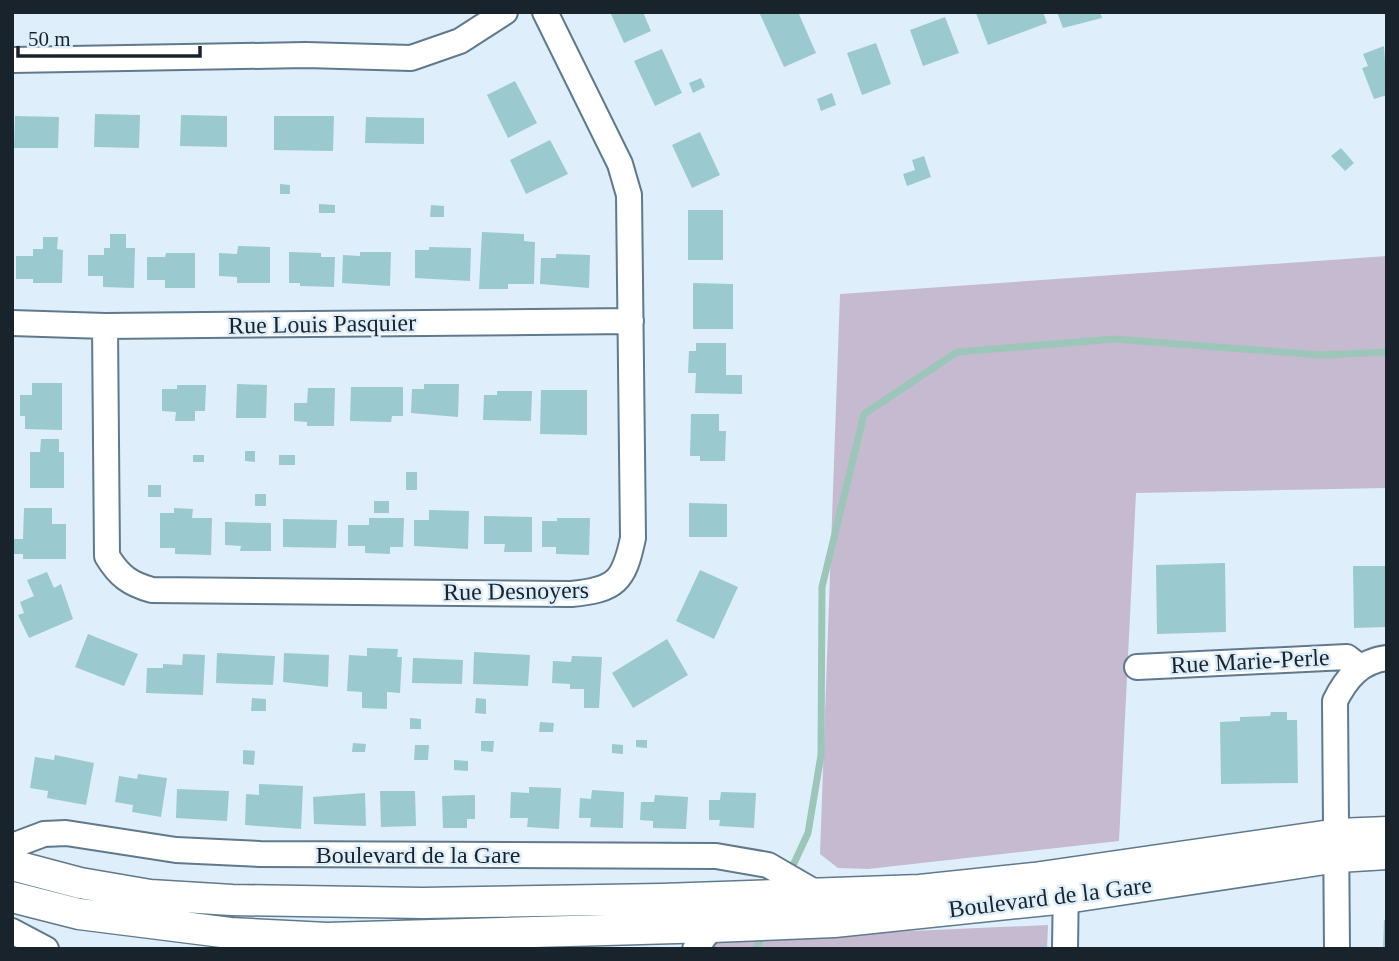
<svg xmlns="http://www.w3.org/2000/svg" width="1399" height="961" viewBox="0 0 1399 961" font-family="'Times New Roman',serif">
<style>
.green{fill:#c6bad1}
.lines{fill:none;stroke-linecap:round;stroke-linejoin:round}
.stream{stroke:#9bc6b8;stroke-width:7}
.building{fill:#9ac9cf}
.minor-casing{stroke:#60798c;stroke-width:28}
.tertiary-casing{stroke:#60798c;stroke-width:33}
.minor{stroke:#fff;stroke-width:24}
.tertiary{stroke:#fff;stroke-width:30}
.labels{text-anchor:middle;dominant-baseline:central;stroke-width:5;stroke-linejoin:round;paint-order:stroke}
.street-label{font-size:24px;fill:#19232b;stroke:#deeffb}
</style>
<rect width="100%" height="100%" fill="#deeffb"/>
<path class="green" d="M1387,256V488L1136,493L1119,841L868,869L838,868L820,854L840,294Z
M1048,925L1047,949H706L707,940Z"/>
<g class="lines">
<path class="stream" d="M790,872L808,833L821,755L822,587L864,414L957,352L1114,339L1321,355L1387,352
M756,949L764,931"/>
</g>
<path class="building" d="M610,12H643L651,31L624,43Z
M759,12H798L816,53L784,67Z
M980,12H1043L1047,23L988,45L976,13Z
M1057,12H1100L1102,18L1063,28Z
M945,17L959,53L923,66L910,30Z
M876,43L891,84L862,95L847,53Z
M1384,46L1387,95L1374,99L1362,68L1368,66L1363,54Z
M662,49L682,93L655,106L634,61Z
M701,78L705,87L693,93L689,83Z
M515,81L537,123L508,138L487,95Z
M832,93L836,105L821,111L817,99Z
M95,114L140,115L139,148L94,147Z
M181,115L227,116V147L180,146Z
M15,116L59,117L58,148H14Z
M274,116H334L333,151L274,150Z
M366,117L424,118V144L365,143Z
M700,132L720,175L692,188L672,145Z
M550,140L568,174L526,194L510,160Z
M1341,148L1354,163L1345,171L1331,156Z
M924,156L931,177L907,186L903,174L915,170L912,160Z
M280,184L290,185V194H280Z
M319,204L335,205V213H319Z
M431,205L444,206V217H430Z
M688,210H723V260H688Z
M482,232L524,234V241L535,242L534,284H508V289H479Z
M110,234H126V248H135L134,288L103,287V276H88V255H104V248H110Z
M43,237H58L57,249L63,250L62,283H33V279H16V256H33V249H43Z
M238,246L270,247V283H237V277L219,276V253L237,254Z
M429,247L471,248L470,281L415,278V250H429Z
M289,252L321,253V257H335L334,287L300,286V283H289Z
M360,252H391L390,286L342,283L343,255L360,256Z
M166,253H195V288H165V280H147V257H165Z
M556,254L590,255L589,288L540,284L541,258H556Z
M693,283L733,284V329H693Z
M696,343H726V375H742V394L695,393L696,373H688L689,351H696Z
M32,383H62V430L25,429V416H20V395H32Z
M237,384L267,385L266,418H236Z
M424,384H459L458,417L411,413L412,389H424Z
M177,385H206L205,411H195V421H175L176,412L162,411V389H177Z
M351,387H403V416H392L391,422L350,421Z
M308,388H335L334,426H307V422L294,421V403H307Z
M541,390H587V435L540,434Z
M497,391H532L531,421L483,420L484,395H497Z
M691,414H719V431H726L725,461H700V456H690Z
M41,439H59V452H64V488H30V452H40Z
M245,451H255V462L245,461Z
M193,455H204V462H193Z
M279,455H295V465H279Z
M406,472H417V490H406Z
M148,485H161V497H148Z
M255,494H266V506H255Z
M374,501H389V513H374Z
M689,503L727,504V537H689Z
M24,508H52V524H66V559H23V554H12V539H23Z
M174,508L193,509L192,518H212L211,555L175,554V548H160V513H174Z
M429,510L469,511L468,549L414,546V520H429Z
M484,516L532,517V552H504L505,544H484Z
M369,518H404L403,547H390V554L365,553V546H348V525H369Z
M557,518H590L589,555L556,554V547H542V521H557Z
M283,519L337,520L336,548L283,547Z
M225,522L271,523V551H240L241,546L225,545Z
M1225,563L1226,632L1157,634L1156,565Z
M1353,566H1387V627L1354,628Z
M700,570L738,587L714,639L676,621Z
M47,572L54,588L61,584L73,619L29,638L18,615L24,613L20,602L34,596L27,580Z
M88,634L138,654L124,686L75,667Z
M667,639L688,675L633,708L612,673Z
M367,648L398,649L397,657H402L400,693L387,692V709L362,708V692L347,691L349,655L367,656Z
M474,652L530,655L528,686L473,684Z
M217,653L275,656L273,685L216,683Z
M284,653L329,655L328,687L283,682Z
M183,654L205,655L203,695L146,693L147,668H163V664L182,665Z
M572,656L602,657L599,708H584V689H570V684L552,683L553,661L571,662Z
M413,658L463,660L462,684L412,683Z
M252,698L266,699V711H251Z
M476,698L486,699V714L475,713Z
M1271,712H1287V720H1297L1298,783L1221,784L1220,722L1240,721V717L1270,716Z
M410,718L421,719V729H410Z
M540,722L554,723L553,732H539Z
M636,740H647V748L636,747Z
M481,741H494L493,752L481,751Z
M353,743L366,744L365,752H352Z
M612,744L623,745V754L612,753Z
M415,745H429L428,760H414Z
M243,750L255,751L254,765L243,764Z
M55,755L94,763L86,805L47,798L48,791L30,788L35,757L54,760Z
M454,760L468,761V771L454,770Z
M138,774L167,778L161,817L132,812L133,805L115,802L119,776L137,779Z
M259,784L303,786L301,829L245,825L246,794L259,795Z
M529,787L561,788L559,829L527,827L528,818H510L511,792L529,793Z
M177,789L229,791L227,821L176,818Z
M592,790L624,792L623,828L590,827L591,818H579L580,798L591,799Z
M380,791H415L416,826L381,827Z
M721,792L756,793L754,828L719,826L720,820H709V800H720Z
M365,793L366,826L314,824L313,797Z
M475,795V819H467V828H443L442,796Z
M655,795L688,797L686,829L653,828V821L640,820L641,802H654Z
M1384,920H1387V949H1383Z"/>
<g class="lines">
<g class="minor-casing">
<path id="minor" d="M12,60L306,55L411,58L460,41L505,12
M12,323L105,326L631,321
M105,326L107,556C119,576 130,584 152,590L571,594C616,590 624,581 633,538L629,195L620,164L545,12
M1137,667L1347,657L1360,667
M12,846L44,834L66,833L176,850L260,854L716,856L768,865L818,894
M12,931L46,949
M695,949L712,927
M1065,949L1066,879
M1337,949L1335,701C1346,679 1360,661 1387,658"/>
</g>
<g class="tertiary-casing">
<path id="tertiary" d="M12,865L80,883L150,895L232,900L423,903L662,899L920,890L1034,878L1338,834L1387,832
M12,897L79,914L230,933L327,938L712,927L834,922L1066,898L1338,857L1387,854"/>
</g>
<use href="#minor" class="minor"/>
<use href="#tertiary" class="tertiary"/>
</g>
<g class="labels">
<g class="street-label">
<text transform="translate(322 324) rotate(-1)">Rue Louis Pasquier</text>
<text transform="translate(516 591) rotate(-1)">Rue Desnoyers</text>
<text transform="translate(1250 661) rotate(-3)">Rue Marie-Perle</text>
<text x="418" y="855">Boulevard de la Gare</text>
<text transform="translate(1050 897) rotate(-7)">Boulevard de la Gare</text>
</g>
</g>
<rect width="1399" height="961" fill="none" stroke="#19232b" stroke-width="28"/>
<path d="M18 46v10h182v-10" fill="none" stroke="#19232b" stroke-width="3.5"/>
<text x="28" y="46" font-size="21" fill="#19232b" stroke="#deeffb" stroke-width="5" paint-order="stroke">50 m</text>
</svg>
